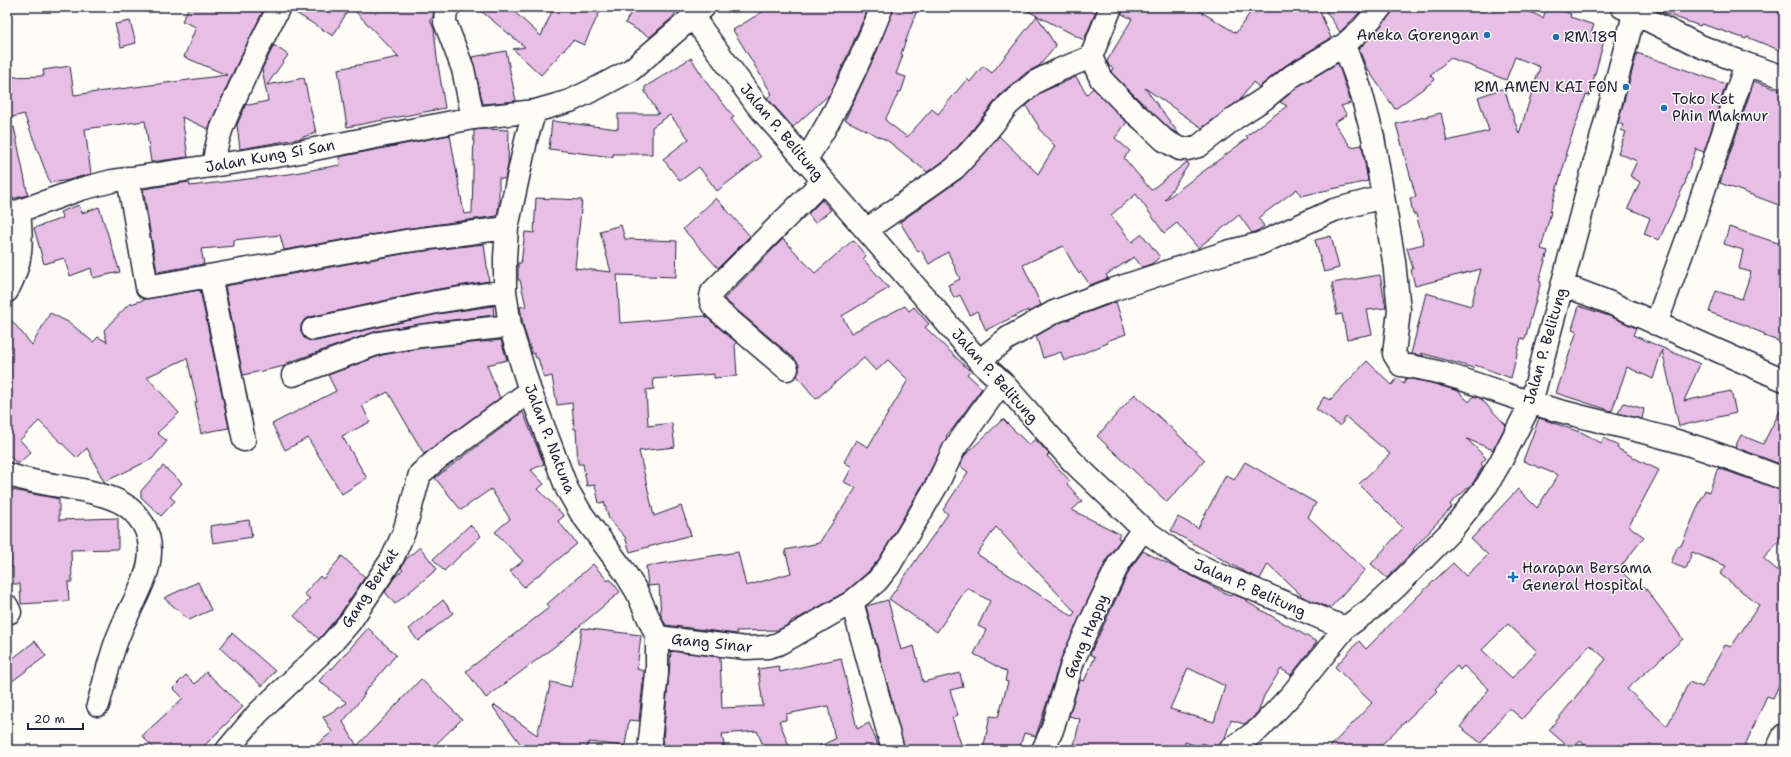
<svg xmlns="http://www.w3.org/2000/svg" width="1791" height="757" viewBox="0 0 1791 757" font-family="'Shantell Sans',sans-serif">
<style>
.building{fill:#e7bee5;stroke:#22223b;fill-rule:evenodd}
.lines{fill:none;stroke-linecap:round;stroke-linejoin:round}
.minor-casing{stroke:#22223b;stroke-width:25}
.minor{stroke:#fdfcf7;stroke-width:22}
.poi-dot{fill:#1f6fb2;stroke:#fdfcf7;stroke-width:1.5}
.labels{text-anchor:middle;dominant-baseline:central;stroke-width:3;stroke-linejoin:round;paint-order:stroke}
.poi-label{font-size:15px;fill:#22223b;stroke:#fdfcf7;text-anchor:start}
.street-label{font-size:15px;fill:#22223b;stroke:#fdfcf7}
</style>
<rect width="100%" height="100%" fill="#fdfcf7"/>
<filter id="ink" filterUnits="userSpaceOnUse"><feTurbulence type="fractalNoise" baseFrequency=".025" numOctaves="2"/><feDisplacementMap in="SourceGraphic" scale="8" xChannelSelector="R" yChannelSelector="G"/><feConvolveMatrix kernelMatrix="1 2 1 2 8 2 1 2 1" color-interpolation-filters="sRGB"/></filter>
<g filter="url(#ink)">
<path class="building" d="M189,7H265L235,68L208,129L182,117L188,157L151,162L145,121L85,129L91,174L69,180L50,183L24,114L9,118L8,77L44,76L43,70L70,66L74,95L227,75L184,57L196,27L182,21Z
M291,7H350L333,36L291,10Z
M351,7H434L433,17L430,20L434,29L437,58L445,108L347,127L338,69L399,57Z
M476,7H509L541,36L554,7H602L584,45L573,40L541,75L513,49L525,47Z
M634,7H679L673,17L650,37L625,23Z
M770,7H869L830,94L793,127L767,98L772,94L733,30Z
M894,7H918L901,54L903,55L896,74L906,77L901,92H899L885,120L907,137L932,109L938,114L967,79L970,82L983,66L992,73L1037,16L1056,46L1039,66L1027,72L1000,95L968,135L947,159L927,172L888,141L845,120L877,51Z
M1020,7H1098L1084,40Z
M1123,7H1193L1236,33L1254,7H1318L1331,38L1286,65L1259,87L1253,82L1240,100L1202,128L1145,88L1179,134L1171,130L1138,99L1111,72L1113,68L1109,66L1107,61L1132,19L1122,14Z
M1323,7H1365L1340,32Z
M1397,7H1520L1543,18L1547,7H1553L1571,14L1570,17L1594,25L1591,33L1605,37L1589,96L1586,95L1565,155H1567L1550,211L1551,212L1541,249L1548,251L1539,281L1541,282L1525,339L1521,338L1511,378L1475,365L1474,368L1421,353L1424,356L1411,354L1426,293L1471,306L1481,269L1415,286L1411,270L1413,269L1407,248L1424,244L1416,214H1413L1410,198L1416,197L1396,124L1441,113L1447,141L1489,131L1478,97L1504,88L1519,134L1540,67L1515,57L1506,80L1451,58L1430,75L1435,80L1395,109L1366,67L1359,49L1372,36Z
M1653,7H1784V52L1747,37L1746,39L1714,28L1701,24L1700,26L1661,12Z
M130,21L136,43L121,47L115,24Z
M274,45L288,55L267,85L304,78L316,133L303,137V138L240,149L237,125L246,104L249,105L268,101L262,69Z
M506,51L516,101L483,104L472,57Z
M1637,53L1726,84L1704,152L1696,149L1685,180L1686,181L1659,240L1644,234L1650,218L1628,208L1640,182L1630,176L1637,161L1618,153L1626,132L1621,130L1623,125L1618,123Z
M691,58L709,86L734,117L731,119L761,157L717,191L699,167L680,181L663,159L689,139L670,115L652,127V154H613V157L549,149L552,121L618,129V114H659L645,92V87Z
M1338,63L1351,103L1341,106L1347,115L1334,123L1351,147L1362,145L1368,181L1301,196L1297,189L1258,218L1264,226L1259,230L1252,233L1239,215L1198,248L1177,223L1164,233L1136,194L1111,215L1132,242L1142,234L1160,257L1151,264L1142,267L1134,257L1106,275L1108,278L1090,285L1081,272L1079,274L1063,246L1023,265L1041,305L1028,312V310L986,330L977,311L970,315L960,295L954,298L948,285L960,279L948,252L929,264L921,250L918,252L900,222L962,178L999,136L1038,174L1055,146L1038,128L1039,127L1026,106L1042,92L1076,77L1087,94L1093,88L1127,122L1115,138L1130,151L1124,158L1151,190L1187,162L1189,164L1165,200L1248,138L1246,136L1287,106L1280,102L1299,86Z
M1754,81L1784,92V207L1720,183Z
M14,127L28,195L7,200V128Z
M483,129L509,130L508,165L505,179L499,178V204L497,216L404,229L284,250L280,235L234,240V246L201,249L204,264L157,272L143,189L189,182L190,186L289,174L340,165L339,157L450,135L464,214L472,213L474,130Z
M536,198L582,200L575,268L611,272L600,231L621,225L625,239L677,241L676,277L617,275L620,323L705,316L737,343L735,345L737,376L714,378V374L653,379L654,389L646,390L648,426L672,423L675,447L639,451L654,516L681,506L691,535L630,552L625,537L609,519L604,502L599,503L595,485L587,486L583,464H578L576,429H574L572,403L557,405L552,376L544,378L538,358H536L534,353L532,354L524,329L520,307L526,306L520,280H518V263H521L525,232L534,233Z
M716,198L750,236L718,268L683,229Z
M822,200L831,210L815,223L808,214Z
M79,205L82,213L99,207L120,272L93,278L91,268L70,276L64,258L44,264L34,228L63,218L60,212Z
M1729,227L1784,245V343L1764,336L1765,334L1750,328V327L1709,312L1716,291L1742,299L1751,272L1739,269L1743,250L1724,244Z
M1331,236L1339,268L1324,272L1315,240Z
M783,239L815,273L853,240L866,256L863,259L889,288L842,316L851,333L905,306L909,311L914,307L929,324L925,327L970,371L967,374L982,388L954,427L946,436L947,437L926,479L879,559L868,572L845,592L797,619L791,621V623L778,630L736,631L737,634L666,625L661,616L659,585L648,586L646,566L738,552L746,586L791,573L785,550L819,543L856,488L844,482L852,467L844,462L856,440L868,447L908,380L888,360L876,371L864,358L816,399L797,376L799,371V365L795,359L724,299Z
M484,244L489,281L433,290L310,317L304,320L301,325V331L304,338L310,341H316L438,314L493,306L494,315L420,324L377,331L287,363L285,366L243,375L225,286L408,253Z
M1380,275L1386,308L1367,310L1372,334L1347,339L1342,314L1337,315L1332,283Z
M200,290L229,428L206,432L201,434L195,402H197L187,358L147,377L179,413L157,433L167,441L152,459L104,482L87,448L77,458L39,421L20,440L31,452L18,464L7,454V315L32,345L50,313L70,323L93,342L98,337L107,342L104,330L128,305L146,299Z
M1116,302L1126,334L1107,341L1108,343L1064,361L1061,352L1043,358L1036,336L1059,323Z
M1579,306L1612,317L1636,328L1633,335L1700,364L1684,401L1731,391L1736,413L1679,426L1662,350L1653,379L1627,367L1612,411L1556,393L1577,331L1572,329Z
M501,340L507,360L487,365L500,398L424,454L388,392L362,405L370,422L342,436L367,478L342,494L308,438L285,450L272,424L336,391L328,375L382,355L423,348Z
M1367,361L1392,385L1397,378L1404,384L1406,378L1431,383L1458,391L1469,402L1474,396L1480,398L1506,425L1493,450L1467,439L1486,458L1481,464L1483,466L1473,483L1450,504L1452,507L1430,530H1431L1413,549L1414,550L1387,578L1371,564L1403,528L1359,484L1390,454L1346,417L1340,426L1316,409L1324,397L1330,400Z
M1135,394L1205,460L1167,502L1097,436Z
M1624,403L1644,409L1642,419L1618,413Z
M1784,403V453L1780,464L1735,447L1741,435L1763,444Z
M523,412L544,464L531,470L544,484L538,489L564,516L558,521L577,544L524,587L510,571L523,561L495,532L510,519L491,489L461,510L435,478Z
M1539,418L1583,433L1601,443L1604,438L1618,446L1617,448L1642,462L1659,470L1629,526L1644,537L1619,569L1640,590L1644,586L1683,639L1627,689L1667,726L1689,682L1702,687L1725,645L1731,647L1759,605L1720,574L1726,566L1692,552L1686,569L1671,563L1678,545L1681,546L1705,490L1709,492L1718,468L1784,491V536L1763,558L1784,576V675L1773,698L1767,696L1743,750H1591L1580,741L1572,750L1549,730L1606,659L1590,645L1522,719L1509,708L1481,743L1460,727L1489,689L1464,666L1460,670L1457,666L1435,689L1437,691L1376,750H1327L1372,703L1335,667L1359,641L1366,649L1419,595L1453,563L1466,576L1488,555L1471,539L1518,489L1537,508L1558,475L1523,461ZM1508,624L1537,651L1512,678L1482,650Z
M1003,419L1029,445L1035,439L1049,454L1047,456L1070,481L1067,484L1082,501L1072,510L1120,534L1118,538L1121,539L1108,557L1062,656L1036,736L1024,733L1019,750H983L990,716L998,717L1008,682L1005,681L1007,672L974,654L986,630L978,626L990,601L967,588L937,632L889,599L948,514L943,510L968,472L960,466L965,455ZM996,527L1075,612L1072,616L977,554Z
M1245,462L1316,503L1308,517L1365,570L1330,608L1303,597L1268,564L1260,579L1243,571L1171,531L1178,517L1198,528L1226,475L1234,480Z
M163,466L182,483L170,497L175,501L161,516L141,497V491Z
M7,489L59,499V520L118,518V549L71,550L72,582H68L69,601L21,604L20,584H13V567H10V550L7,551Z
M249,520L252,537L213,543L210,526Z
M470,525L481,536L444,571L433,559Z
M420,547L437,569L395,604L385,592L394,578L403,570L401,568L406,559Z
M1143,551L1231,596L1232,594L1248,600L1247,602L1317,642L1291,675L1281,669L1264,696L1259,710L1251,720L1244,724L1231,720L1225,738L1219,745L1218,749L1201,743L1200,747L1185,742L1183,750H1073L1080,719L1069,716L1080,680L1084,681L1095,657L1090,654L1130,569ZM1188,668L1225,686L1214,722L1170,709Z
M342,556L365,577L340,614L319,639L294,616L310,599L304,594L320,576L323,579Z
M593,564L608,581L610,579L620,592L562,641L486,698L466,671L550,607L547,604Z
M198,582L211,610L189,620L164,598Z
M443,600L453,613L418,641L409,629Z
M888,600L901,650L914,646L923,682L960,673L963,687L950,690L958,715L952,717L963,750H905L866,606Z
M368,628L396,655L363,694H365L343,722L357,746L421,679L462,719L430,750H310L332,732L323,717L347,703L319,681L330,668L332,669Z
M582,628L641,635L637,669L644,671V672L639,721L629,720L625,746L589,742L585,750H525L493,707L495,705L537,735L551,682L571,687Z
M232,633L275,671L262,686L220,648Z
M35,641L46,656L7,685V663Z
M671,651L720,657L722,708L763,706L758,669L779,666L780,672L841,658L857,729L869,723L880,750H811L835,739L828,706L786,714V720L779,721L791,750H765L757,731L722,734L725,750H662Z
M206,672L243,707L200,750H155L142,736L183,698L173,688L186,675L195,684Z"/>
<g class="lines">
<g class="minor-casing">
<path id="minor" d="M449,7L446,10L445,22L463,69L473,118
M1111,7L1091,57L1101,79L1129,108L1144,121L1164,140L1180,149H1188L1199,146L1235,118L1264,99L1292,76L1344,45L1363,28L1381,7
M1622,7L1700,46L1746,64L1784,77
M692,16L757,105L778,129L934,308L979,361L1002,382L1072,461L1143,529L1183,558L1217,574L1345,628
M1344,45L1360,88L1373,137L1394,261L1399,310L1394,354L1401,365C1446,370 1489,390 1532,403C1577,417 1624,426 1670,439C1709,450 1746,464 1784,479
M535,111L527,136L507,228L505,257V291L510,326L530,391L567,489L581,513L624,571L637,592L657,637V673L649,750
M805,161C837,112 861,60 882,7
M214,166C215,140 225,119 236,96C249,66 264,36 279,7
M128,178L147,287L406,241L507,228
M7,213L19,211L81,189L112,181L289,154L473,118L535,111L570,101L597,88L631,70L703,8
M866,230L955,168L978,143L1008,105L1035,82L1059,70L1091,57
M210,276L244,440
M1563,285L1608,302L1784,380
M7,291C23,261 22,243 19,211
M1656,324L1694,220L1746,64
M313,329L436,302L505,291
M979,361L1008,338L1054,312L1112,290L1227,252L1259,244L1334,210L1383,197
M787,369L715,308C710,303 710,299 712,292L823,181
M293,375L379,343L421,336L510,326
M7,474C39,486 75,485 108,497C124,502 134,510 143,524C164,561 133,598 120,632C110,655 105,681 98,705
M7,606L10,612
M657,637L746,648L768,647L778,644L793,636L852,602
M227,750L258,713L330,645L350,622L392,559L404,532L420,474L436,460L530,391
M893,750L852,602L877,581L889,566L937,485L954,449L1002,382
M1043,750L1052,730L1073,661L1090,623L1119,563L1143,529
M1230,750L1259,729L1292,694L1345,628L1375,606L1396,587L1450,532L1487,485L1501,461L1531,403L1636,7
M1777,750L1784,735"/>
</g>
<use href="#minor" class="minor"/>
</g>
</g>
<g class="poi-dot">
<circle cx="1487" cy="35" r="4"/>
<circle cx="1556" cy="37" r="4"/>
<circle cx="1626" cy="87" r="4"/>
<circle cx="1664" cy="108" r="4"/>
<path d="M1511 571h4v4h4v4h-4v4h-4v-4h-4v-4h4z"/>
</g>
<g class="labels">
<g class="poi-label">
<text x="1479" y="35" text-anchor="end">Aneka Gorengan</text>
<text x="1564" y="37">RM.189</text>
<text x="1618" y="87" text-anchor="end">RM AMEN KAI FON</text>
<text x="1672" y="99">Toko Ket<tspan x="1672" dy="17">Phin Makmur</tspan></text>
<text x="1522" y="568">Harapan Bersama<tspan x="1522" dy="17">General Hospital</tspan></text>
</g>
<g class="street-label">
<text transform="translate(782 132) rotate(50)">Jalan P. Belitung</text>
<text transform="translate(270 156) rotate(-10)">Jalan Kung Si San</text>
<text transform="translate(1545 346) rotate(-74)">Jalan P. Belitung</text>
<text transform="translate(995 376) rotate(48)">Jalan P. Belitung</text>
<text transform="translate(550 439) rotate(69)">Jalan P. Natuna</text>
<text transform="translate(370 588) rotate(-57)">Gang Berkat</text>
<text transform="translate(1250 588) rotate(24)">Jalan P. Belitung</text>
<text transform="translate(1086 636) rotate(-67)">Gang Happy</text>
<text transform="translate(712 643) rotate(6)">Gang Sinar</text>
</g>
</g>
<rect width="1791" height="757" fill="none" stroke="#fdfcf7" stroke-width="24"/>
<rect x="12" y="12" width="1767" height="733" fill="none" stroke="#22223b" stroke-width="1.5" filter="url(#ink)"/>
<path d="M28 723v6h55v-6" fill="none" stroke="#22223b" stroke-width="2"/>
<text x="34" y="723" font-size="12" fill="#22223b" stroke="#fdfcf7" stroke-width="3" paint-order="stroke">20 m</text>
</svg>
